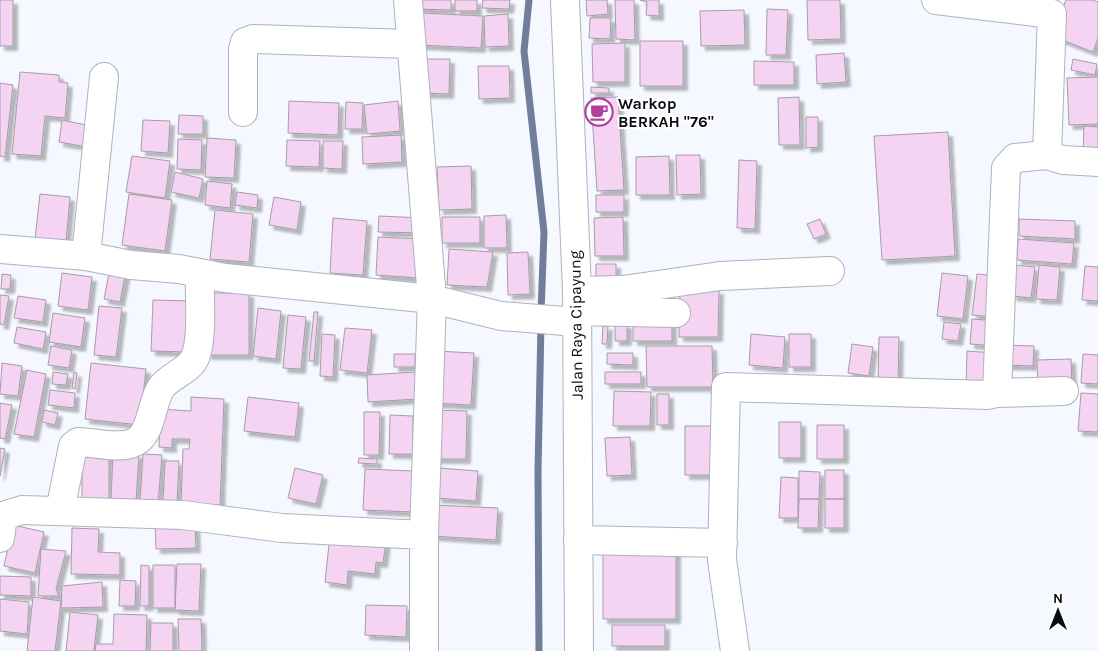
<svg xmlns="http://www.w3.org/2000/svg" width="1098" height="651" viewBox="0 0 1098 651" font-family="Karla,sans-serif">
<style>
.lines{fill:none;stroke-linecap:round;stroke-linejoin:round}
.stream{stroke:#707e99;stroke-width:7}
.building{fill:#f4d3f3;stroke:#a59da5;filter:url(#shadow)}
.minor-casing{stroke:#adb2bc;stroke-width:30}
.secondary-casing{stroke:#adb2bc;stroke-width:30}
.minor{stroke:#fff;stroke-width:28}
.secondary{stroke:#fff;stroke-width:28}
.labels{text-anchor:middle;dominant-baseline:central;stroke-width:4;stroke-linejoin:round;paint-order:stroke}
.poi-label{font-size:16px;font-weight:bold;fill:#0a0b0f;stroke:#fff;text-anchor:start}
.street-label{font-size:16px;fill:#0a0b0f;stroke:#fff}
</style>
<defs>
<filter id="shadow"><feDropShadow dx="4.5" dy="4.5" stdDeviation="1" flood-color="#0004"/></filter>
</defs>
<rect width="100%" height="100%" fill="#f5f8ff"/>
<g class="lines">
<path class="stream" d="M529,0L524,51L544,232L541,313
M539,651L538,471L541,324"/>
</g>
<path class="building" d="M0,0H13V46H0Z
M416,0H451V10L416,9Z
M455,0H477V11H455Z
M483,0H510L509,9L482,8Z
M586,0H607L608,14L587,16Z
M615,0H634L635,40L616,39Z
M640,0H659V16L646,15L647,2Z
M807,0H840L841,39L808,40Z
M1066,0H1093L1098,2V38L1093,52L1052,36Z
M767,9L788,10L786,55H766Z
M744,10L745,45L701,46L700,11Z
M421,13L483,16L481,48L419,45Z
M508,14L509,46L485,47L484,16Z
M590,18H611L610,39L589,38Z
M640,41H683V86H640Z
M625,43V82H593L592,44Z
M844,53L846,82L817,84L816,55Z
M421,59H450L449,94L420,93Z
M1073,59L1097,64L1095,75L1071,70Z
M754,61L794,62V85H754Z
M478,66H509L510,98L479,99Z
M20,72L59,75V82L68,83L65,118L45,116L41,156L12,154Z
M1098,77V124L1069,125L1067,78Z
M0,83L13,85L5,157L0,156Z
M591,87L609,88V93H591Z
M618,97L624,190L597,191L591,98Z
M799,97L800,145H779L778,98Z
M289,101L339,103L338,135L288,133Z
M398,101L400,131L367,134L364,105Z
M346,102L363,103L362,129H345Z
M179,115L203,116V134H178Z
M806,117H818V147L806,148Z
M62,120L91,126L87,147L59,142Z
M143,120L170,121L168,153L141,151Z
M1084,126L1098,127V154H1083Z
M948,132L955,256L882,260L874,136Z
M401,135L402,162L363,164L362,137Z
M207,138L236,140L234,178L205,177Z
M178,139L202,140L201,170L177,169Z
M287,140L320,141L319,167L286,166Z
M323,141H343L342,169L323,168Z
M676,155H700L701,194L677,195Z
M132,156L170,161L165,198L126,192Z
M669,156L670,195H636V157Z
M739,160L757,161L755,229L737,228Z
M471,166L472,209L439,210L437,167Z
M175,172L203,179L199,198L171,192Z
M207,181L232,184L230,208L205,205Z
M237,192L258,195L257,208L235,205Z
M40,194L70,197L66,242L35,239Z
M129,194L172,200L165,251L122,245Z
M596,195H624V212H596Z
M274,197L301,202L297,230L269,225Z
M215,210L253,214L249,262L210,259Z
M506,215L507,248H484V216Z
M379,216L424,218V233L378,232Z
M442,217H480V243H442Z
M623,217L624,256H595L594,218Z
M333,218L367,221L363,275L330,273Z
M820,219L826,234L814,239L807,224Z
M1019,219L1075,221V239L1019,236Z
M378,237L422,239L419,278L376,275Z
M1018,239L1074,243L1072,264L1017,260Z
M449,249L493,252L487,287L447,285Z
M528,252L530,294L508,295L507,253Z
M596,264H616V287H596Z
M1015,265L1035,267L1031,298L1012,296Z
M1039,265L1060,267L1057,300L1036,299Z
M1085,266L1098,267V301L1082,300Z
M110,268L126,271L120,302L104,299Z
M62,273L92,277L88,310L58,306Z
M942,273L968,276L963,319L937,316Z
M2,274L11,275L10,289H1Z
M977,274L998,276L993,317L972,315Z
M680,289L719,290L718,337H679Z
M207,293H249V355H207Z
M0,295L9,296L4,325L0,324Z
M18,296L46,300L43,322L14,318Z
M153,300L191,301L189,352L151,351Z
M99,306L122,308L116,357L94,355Z
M258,308L281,311L276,359L253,356Z
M314,312H318L314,361H309Z
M53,313L85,318L81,347L49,342Z
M288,315L306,317L301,369L283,368Z
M672,318V341H633V319Z
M972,319L998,321L996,346L970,344Z
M944,322L961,324L958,341L942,339Z
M615,324H627V341H615Z
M603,326H608L607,344H602Z
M17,327L46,332L43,349L14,343Z
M345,328L372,330L367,373L340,370Z
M322,334L335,335L333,377L320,376Z
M751,334L785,337L783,368L749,365Z
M789,334H811V367H789Z
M879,337H899L898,383H878Z
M852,344L873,347L869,376L848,373Z
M1006,345L1034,346L1033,366L1005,365Z
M51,346L72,350L69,368L48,365Z
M646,346H712L713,387H647Z
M436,351L474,353L471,405L433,403Z
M967,351L994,353L992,388L966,387Z
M607,353H633V365L607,364Z
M394,354H415V367H394Z
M1083,354L1098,355V384L1081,383Z
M1071,359L1072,388L1038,389L1037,360Z
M2,363L22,366L18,396L0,394Z
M91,363L146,369L140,425L85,419Z
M27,370L46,374L34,437L14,434Z
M53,372L68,374L66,385L52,384Z
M74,372L77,373L75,389L72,388Z
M415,372L417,399L368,402L367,375Z
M605,372H641V384H605Z
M50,390L75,393L74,408L48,405Z
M614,391L651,392L650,426H613Z
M1081,393L1098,394V432L1078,431Z
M657,394H669V425H657Z
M191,397L224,399L220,505L181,504L183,449H189L190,439H172V448L159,447L160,409L191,411Z
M248,397L299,403L295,437L244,431Z
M0,403L12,405L5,439L0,438Z
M44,410L58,413L55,425L42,422Z
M431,410L467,411L466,459H430Z
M364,412H380L379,455H364Z
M390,415L413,416V454H389Z
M779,422H801V458H779Z
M817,425H844V459H817Z
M685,426H720L721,475H685Z
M630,437L632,475L607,476L605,438Z
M0,448L5,449L0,476Z
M82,450H109V503H82Z
M113,453L139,454L136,501L111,500Z
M143,454L162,455L158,504L140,502Z
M359,458L377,459V464L358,463Z
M165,461H179L177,503L163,502Z
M295,468L323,475L316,504L288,498Z
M439,468L478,471L476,501L437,498Z
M365,469L414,471L413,512L363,510Z
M825,470H844V499H825Z
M799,471L820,472L819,499H799Z
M781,477L798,478V518H779Z
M799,499H819L818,528H798Z
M825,499H844V528H825Z
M434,505L498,508L496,540L432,536Z
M13,525L44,532L35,573L4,566Z
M195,525L196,548L156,549L155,526Z
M72,528L99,529L98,552L120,553V575L71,574Z
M330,535L386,541L383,563L376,562L375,574L348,571L347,585L325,582Z
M603,544H676V619H603Z
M41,549L66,551L56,589L59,596H38Z
M177,564H201L199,611L175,610Z
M141,565L149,566V606H140Z
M153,565H175V608H153Z
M0,576L31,577V596L0,595Z
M120,580L136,581L135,606H119Z
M102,582L103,607L61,608L62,586Z
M33,597L61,601L55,651H27Z
M0,599L29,602L27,634L0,631Z
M366,605L407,606L406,637L365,635Z
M70,612L98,615L94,651H66Z
M114,614L147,615L146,651H95L96,644H113Z
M178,619H201L202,651H179Z
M151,623H173V651H150Z
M612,625H665V646H612Z"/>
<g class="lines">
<g class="minor-casing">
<path id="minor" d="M408,0L432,299L424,535V651
M936,0L1052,14
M1052,14L1047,155L1063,160L1098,162
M243,112V49L245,42L253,39L410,44
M0,249L86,256L131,265L179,269L225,278L432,299L501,316L577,322
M86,256L104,77
M577,291L623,290L720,276L830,271
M577,311L676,313
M997,393L1064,391
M60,511L73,446L78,442C94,442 120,450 135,442C152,434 151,403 161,388C170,375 191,371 196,355C203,332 199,298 200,274
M0,538L3,516L22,510L183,515L282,528L424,535
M578,540L723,543
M735,651L722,560L726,387L987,395L997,393L1006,168L1015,158L1047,155"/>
</g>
<g class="secondary-casing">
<path id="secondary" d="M565,0L577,291L579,651"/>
</g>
<use href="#minor" class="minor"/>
<use href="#secondary" class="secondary"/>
</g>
<defs>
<g id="cafe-ring" transform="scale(1.4375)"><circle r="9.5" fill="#fff" stroke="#af409d" stroke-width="1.5"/><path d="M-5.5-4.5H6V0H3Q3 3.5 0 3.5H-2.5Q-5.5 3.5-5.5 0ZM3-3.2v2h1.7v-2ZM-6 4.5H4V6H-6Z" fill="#af409d"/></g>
</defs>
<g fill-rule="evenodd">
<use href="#cafe-ring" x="599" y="112"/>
</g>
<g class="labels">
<g class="poi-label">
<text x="618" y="103">Warkop<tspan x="618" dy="18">BERKAH "76"</tspan></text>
</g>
<g class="street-label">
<text transform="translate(576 325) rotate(-91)">Jalan Raya Cipayung</text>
</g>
</g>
<g transform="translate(1058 611)" stroke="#ffffff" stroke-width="4" paint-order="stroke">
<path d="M0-4L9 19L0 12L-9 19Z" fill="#0a0b0f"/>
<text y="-8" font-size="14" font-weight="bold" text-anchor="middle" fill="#0a0b0f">N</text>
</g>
</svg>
